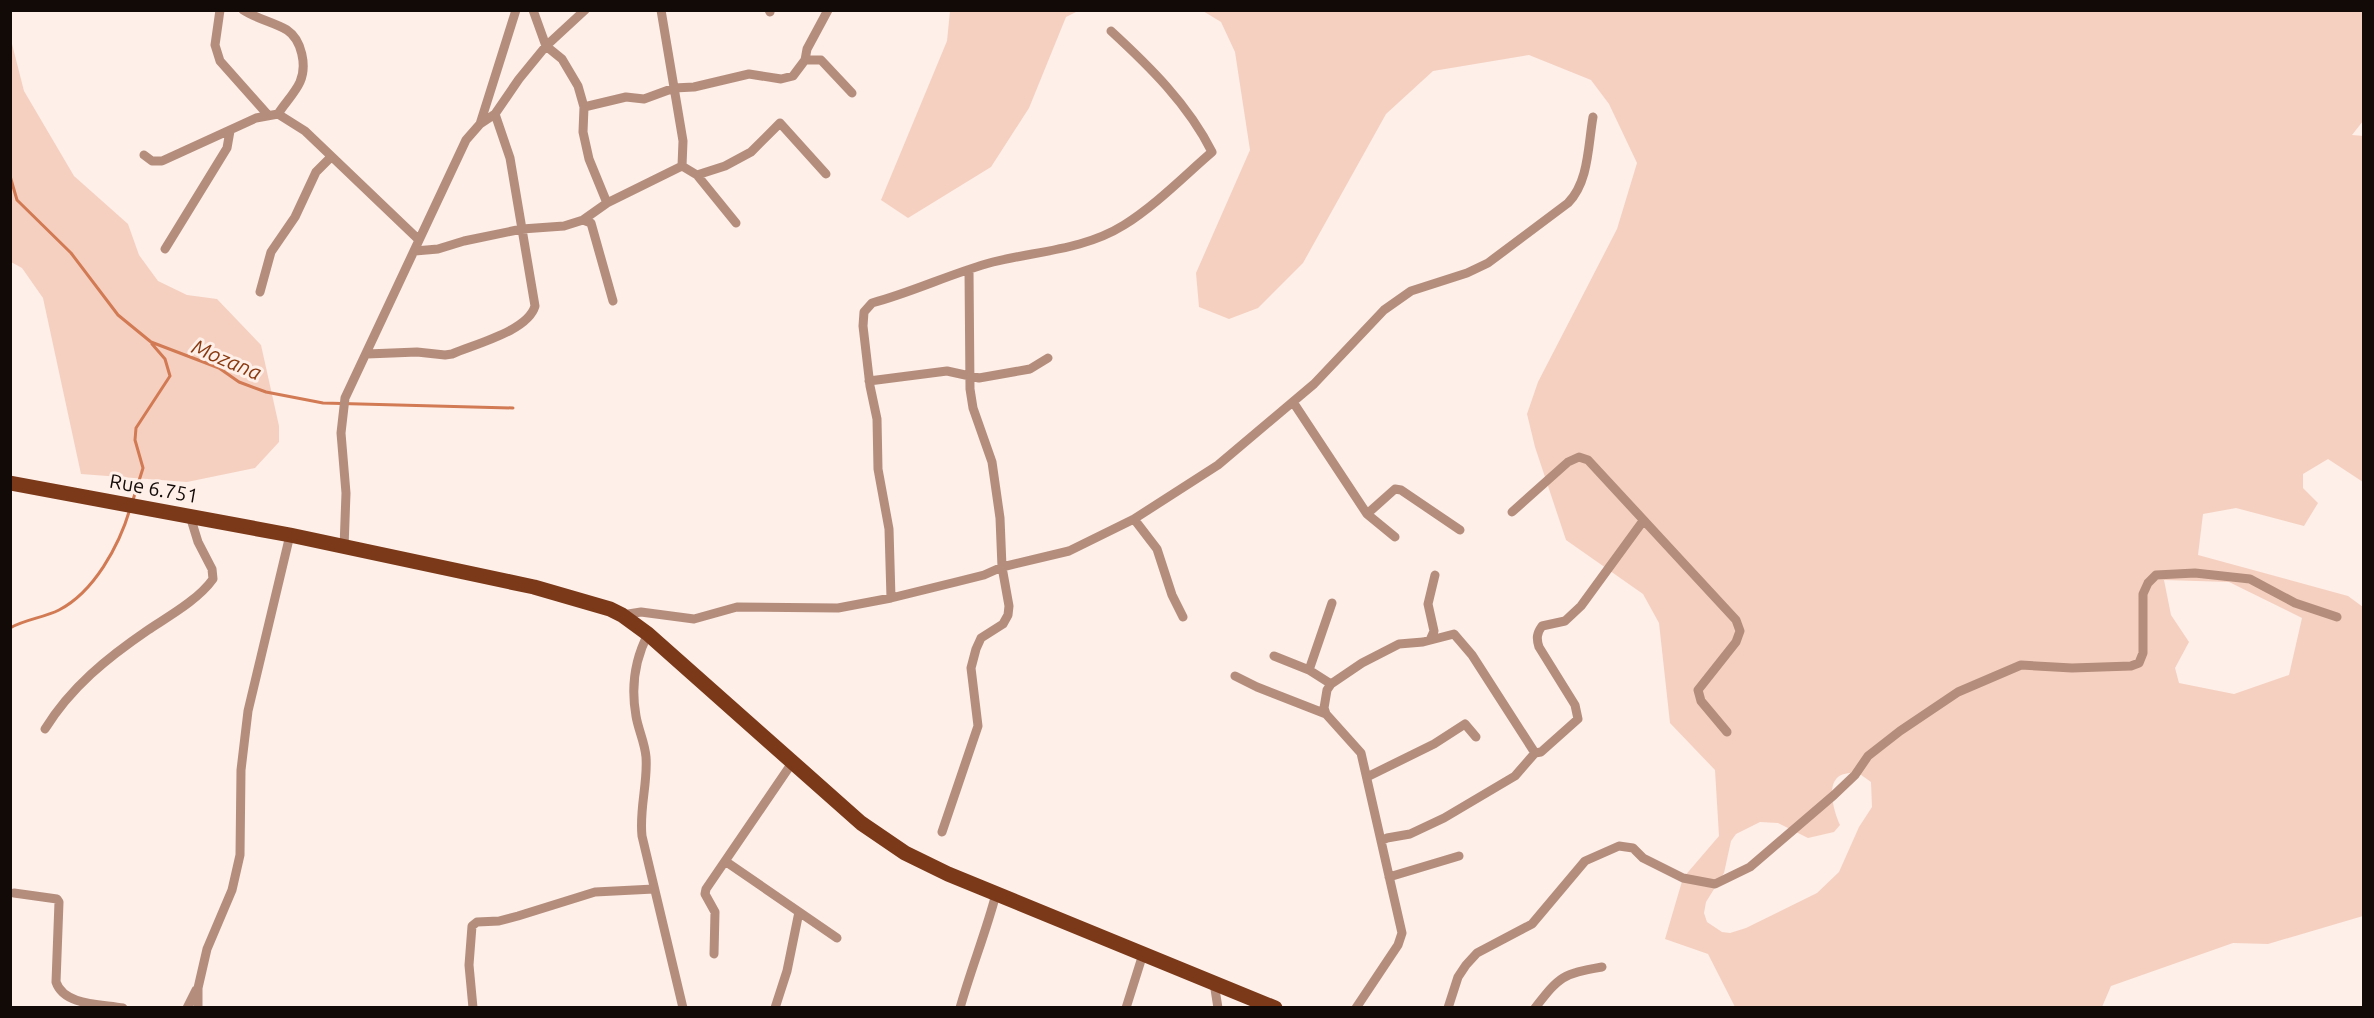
<svg xmlns="http://www.w3.org/2000/svg" width="2374" height="1018" viewBox="0 0 2374 1018" font-family="Ubuntu,sans-serif">
<style>
.green{fill:#f5d0c0;fill-rule:evenodd}
.lines{fill:none;stroke-linecap:round;stroke-linejoin:round}
.stream{stroke:#d17a53;stroke-width:3}
.street{stroke:#b58d7d;stroke-width:9}
.primary{stroke:#7b3919;stroke-width:15}
.labels{text-anchor:middle;dominant-baseline:central;stroke-width:6;stroke-linejoin:round;paint-order:stroke}
.street-label{font-size:20px;fill:#120a07;stroke:#feefe8}
.water-label{font-size:21px;font-style:italic;fill:#89390f;stroke:#feefe8}
</style>
<rect width="100%" height="100%" fill="#feefe8"/>
<path class="green" d="M950,11H1078L1066,17L1029,108L991,167L908,218L881,200L947,41Z
M1203,11H2363V121L2352,135L2364,136L2363,482L2328,459L2303,474V488L2318,503L2304,526L2236,508L2203,514L2198,555L2348,596L2363,607V916L2268,944L2233,943L2111,986L2102,1007H1735L1708,954L1665,939L1683,878L1719,836L1715,770L1670,723L1659,623L1643,594L1566,540L1535,447L1527,414L1538,382L1617,229L1637,163L1609,104L1591,80L1529,55L1433,71L1386,114L1303,263L1258,308L1229,319L1199,307L1196,273L1250,150L1235,52L1221,22ZM2164,580L2229,582L2302,618L2289,675L2234,694L2179,683L2175,668L2189,642L2171,615ZM1857,772L1871,782L1872,807L1859,827L1839,872L1817,893L1746,928L1730,933L1722,932L1707,922L1704,913L1706,902L1724,873L1731,841L1736,834L1760,822L1778,823L1808,838L1834,832L1840,825C1835,814 1826,787 1838,777C1842,773 1851,773 1857,772Z
M11,40L24,91L74,176L128,224L139,255L158,281L187,295L217,299L261,345L279,426V442L255,468L187,482L81,474L43,298L22,268L11,262Z"/>
<g class="lines">
<path class="stream" d="M10,176L17,200L71,253L118,315L151,342L219,368L239,382L266,392L323,403L513,408
M133,500L143,468L135,440L136,428L170,376L165,359L152,344
M10,628C26,619 43,618 59,610C94,592 119,546 130,509"/>
<path class="street" d="M220,10L215,45L220,61L268,115
M243,10C257,19 273,22 287,30C302,40 307,66 300,82C295,93 285,103 278,114
M533,10L546,46L562,59L578,86L584,107L583,132L589,159L607,203
M661,10L683,141L682,166
M769,10L770,12
M805,60H821L852,93
M584,107L626,97L644,99L674,88L694,87L749,74L781,79L793,76L805,60L807,49L828,10
M480,124L516,10
M144,155L152,161H162L256,118L278,114L305,131L419,240
M682,166L697,175L736,223
M697,175L725,166L751,152L780,123L826,174
M583,220L591,223L613,301
M165,249L227,148L230,131
M415,251L438,249L464,241L522,229L564,226L583,220L607,203L682,166
M260,292L271,252L295,217L316,172L331,157
M367,354L417,352L445,355L452,354C475,344 528,331 535,306L510,158L495,114
M869,381L947,371L979,378L1030,369L1048,358
M1293,402L1367,514L1395,537
M1512,512L1568,462L1579,457L1588,460L1736,620L1740,631L1736,642L1698,690L1701,701L1727,732
M1367,514L1395,489L1401,490L1460,530
M1134,519L1157,549L1172,595L1183,617
M344,548L346,493L341,433L345,398L466,140L480,124L495,114L519,79L546,46L585,10
M891,598L889,529L878,469L877,419L870,386L863,326L864,312L872,303C913,292 952,273 993,262C1037,251 1084,250 1124,225C1156,205 1184,176 1212,152C1188,104 1149,66 1111,31
M622,615L641,612L694,619L737,607L838,608L891,598L956,582L984,575L1002,567L1069,551L1134,519L1218,465L1314,384L1384,310L1411,291L1467,273L1488,263L1568,203C1589,182 1588,145 1593,117
M648,634C635,659 631,688 636,716C638,729 645,743 646,757C648,783 639,809 642,836L683,1008
M1430,640L1434,631L1428,604L1435,575
M1274,656L1309,670L1331,684
M1309,670L1332,603
M1235,676L1257,687L1326,714
M45,729C71,687 107,658 148,630C169,616 198,600 213,579L212,569L198,542L190,516
M1367,777L1434,744L1465,724L1476,737
M942,832L978,726L971,668L976,649L981,638L1003,624L1008,615L1009,606L1002,567L1000,518L992,462L973,408L970,389L969,270
M1381,841L1387,838L1410,834L1444,818L1515,776L1535,753L1541,752L1578,719L1575,705L1539,647C1536,638 1537,633 1542,626L1565,621L1581,606L1643,521
M725,861L837,938
M1389,877L1459,856
M14,893L57,899L59,902L56,982C64,1006 102,1004 123,1008
M714,954L715,912L705,894L706,889L792,763
M1214,983L1218,1008
M187,1008L196,990
M198,1008V988L207,949L232,890L240,855L241,770L248,711L290,535
M473,1008L469,965L472,926L477,922L499,921L518,916L595,892L654,889
M775,1008L787,971L799,912
M960,1008C971,969 986,932 996,894
M1126,1008L1143,954
M1356,1008L1398,945L1402,933L1361,753L1326,714L1324,708L1327,690L1331,684L1362,663L1399,644L1423,642L1454,634L1472,655L1535,753
M1448,1008L1458,977L1466,965L1477,953L1532,924L1585,861L1619,846L1633,848L1643,858L1683,878L1715,884L1750,867L1834,795L1855,775L1868,756L1900,731L1958,692L2021,665L2072,668L2131,666L2139,663L2143,653V594L2148,583L2156,575L2195,573L2250,579L2295,603L2337,617
M1535,1008C1560,976 1562,974 1602,967"/>
<path class="primary" d="M10,483L290,535L534,587L610,609L622,615L648,634L861,823L905,853L948,874L1275,1008"/>
</g>
<g class="labels">
<g class="street-label">
<text transform="translate(154 488) rotate(10)">Rue 6.751</text>
</g>
<g class="water-label">
<text transform="translate(227 359) rotate(23)">Mozana</text>
</g>
</g>
<rect width="2374" height="1018" fill="none" stroke="#120a07" stroke-width="24"/>
</svg>
